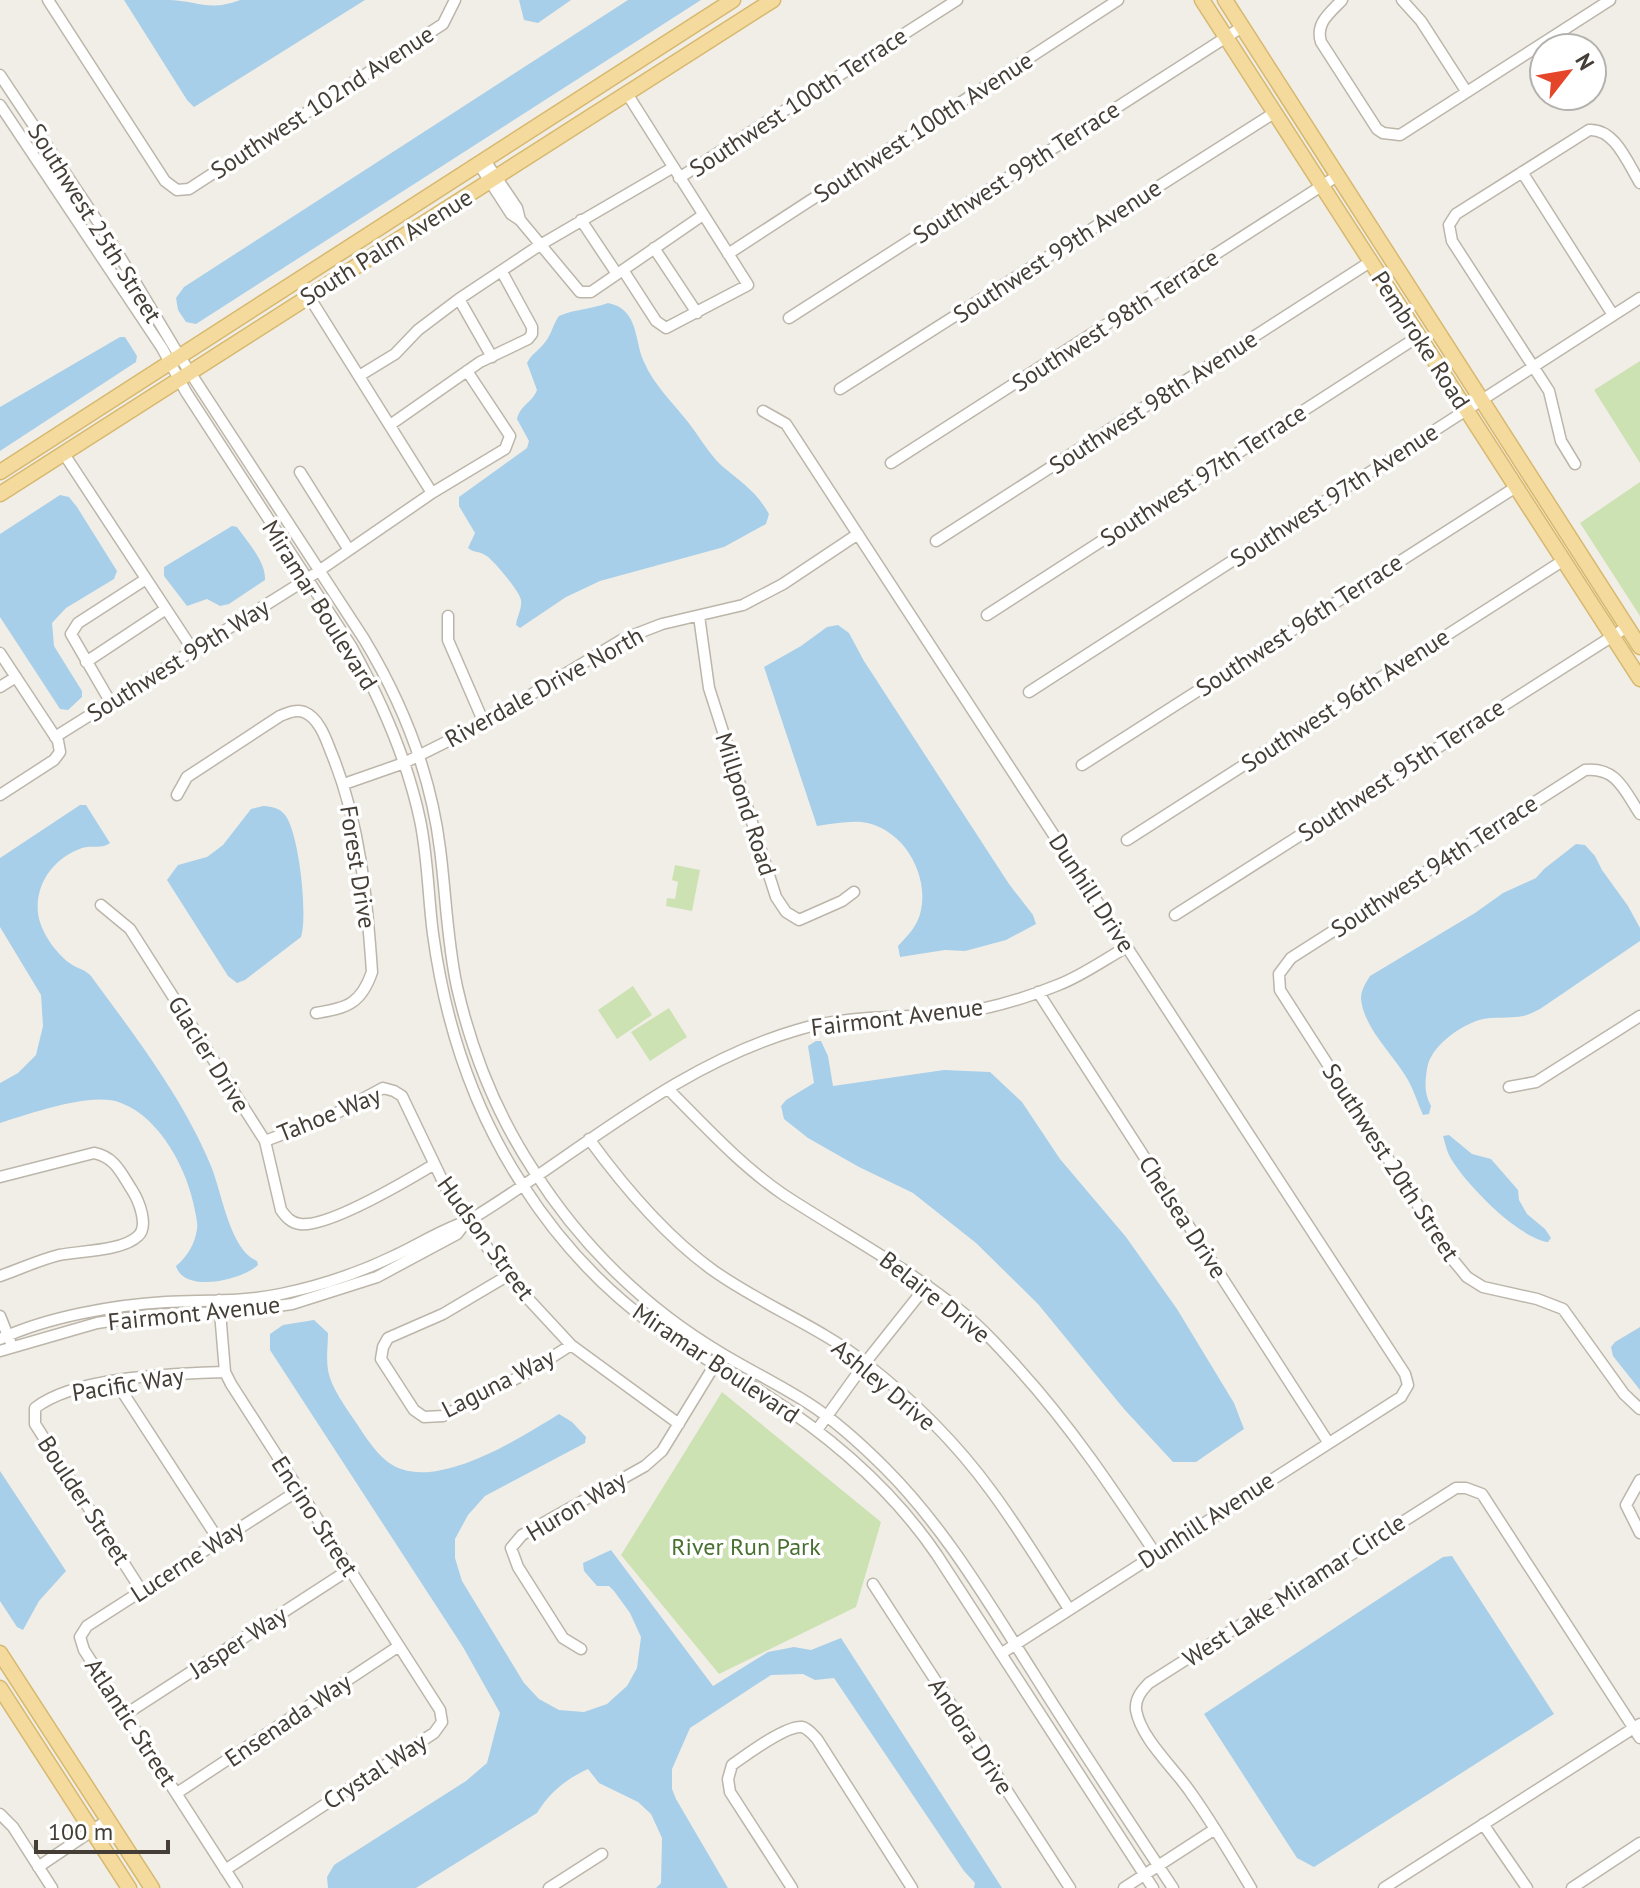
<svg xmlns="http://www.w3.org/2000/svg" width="1640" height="1888" viewBox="0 0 1640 1888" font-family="'PT Sans',sans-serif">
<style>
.green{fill:#cde2b3}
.water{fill:#a8cfe9}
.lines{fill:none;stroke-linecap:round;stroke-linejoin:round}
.minor-casing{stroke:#bcb6aa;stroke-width:13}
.major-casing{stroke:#d7b86f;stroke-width:17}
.minor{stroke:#fff;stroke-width:10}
.major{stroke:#f4db9d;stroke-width:14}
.labels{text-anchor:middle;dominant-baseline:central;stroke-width:7;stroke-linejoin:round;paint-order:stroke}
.street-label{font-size:24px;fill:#443e36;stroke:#fff}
.park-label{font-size:24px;fill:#487030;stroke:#fff}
</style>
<rect width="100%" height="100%" fill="#f1eee7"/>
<path class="green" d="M1640,361V463L1594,390Z
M1640,482V616L1580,523Z
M675,865L700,870L692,911L666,906L667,898L675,899L678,882L672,880Z
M633,986L652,1015L617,1039L598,1010Z
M669,1008L687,1037L650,1061L631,1032Z
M722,1392L881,1522L856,1607L719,1674L621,1555Z"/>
<path class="water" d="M124,0C139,0 155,0 170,0C199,1 208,12 240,0H365L194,107L187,100Z
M519,0H571L538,23L524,20Z
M628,0H701L196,324L186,322L178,310L176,298L184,287Z
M608,303C639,309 634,340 644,362C654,385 673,403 688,422C699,436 709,454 722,466C741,482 756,491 769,514L766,524L724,547L600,581L566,597L520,628L516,625C517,616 522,610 521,600C520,592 493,559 485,555C479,551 474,553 468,548L475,533L459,506V497L527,448L529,441L517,419C521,404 532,403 537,390L527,363C532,353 540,350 546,341C552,333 553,324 559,316C575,309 592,309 608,303Z
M120,337H125L137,356L136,362L0,451V407Z
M60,495L69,497L77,507L117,571L114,579L66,608L52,623L54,646L82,691V697L68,710L60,709L0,617V534Z
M232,526L237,527C247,542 266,561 265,580L229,604L220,606L207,599L187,606L164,576V567Z
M838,625L849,633L864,661L1009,884L1033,915L1036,924L1006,940L965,951L945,950L900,957L898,946C908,935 918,926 921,910C929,872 901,826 861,822C847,821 831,824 817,826L764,667L801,646L827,627Z
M80,805H86L110,843C103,849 91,845 82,848C54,858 35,883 38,913C40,931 56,954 71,964C78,969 85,969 91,976C135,1036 183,1098 211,1166C222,1193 230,1250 257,1261L258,1265C242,1280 184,1294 176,1266C187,1257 195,1244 197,1229C198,1224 196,1216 195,1211C188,1171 161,1118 121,1103C92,1091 30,1114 0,1123V1083L18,1073L36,1055L43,1026L41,995L0,927V858Z
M263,806C273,807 278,807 285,815C299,832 308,915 301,937L245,980L237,983L228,976L167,880L178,865L207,857L223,845L251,809Z
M1576,844L1585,845L1595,856L1602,870L1628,906L1640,928V941L1540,1009C1535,1011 1529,1015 1523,1016C1509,1019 1494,1016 1479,1020C1458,1027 1430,1047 1427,1069C1425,1082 1424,1094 1431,1106L1429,1114L1423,1115C1418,1104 1414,1091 1408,1080C1394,1055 1364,1029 1361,999C1361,990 1365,984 1370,976L1475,913L1503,893L1536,878L1544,869Z
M816,1041H821L828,1056L833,1086L944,1070L990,1072L1022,1102L1060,1159L1126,1237L1177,1309L1234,1403L1244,1429L1196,1462H1173L1124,1409L1038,1304L976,1243L913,1193L859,1167L808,1138L784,1119L781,1106L786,1100L814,1083L808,1046Z
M1449,1135L1472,1154L1491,1159L1518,1190L1519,1200L1527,1214L1545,1229L1551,1238L1548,1242C1518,1238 1463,1182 1449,1155C1446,1149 1445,1142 1443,1136Z
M314,1320L328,1333C328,1344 326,1358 328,1370C331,1388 347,1409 357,1424C367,1439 378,1457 394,1466C439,1490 520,1438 559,1414L572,1422L586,1437L585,1443L485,1496L468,1515L455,1539V1558L462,1581L524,1683L539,1699L559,1710L584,1712L607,1704L627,1686L637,1668L641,1637L630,1613L614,1591L609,1586H597L584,1571L583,1563L611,1550L713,1686L768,1652L794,1647L811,1650L841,1638L1002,1888H974L975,1883L964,1871L834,1678L815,1680L803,1674L771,1675L690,1728L672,1769V1789L676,1799L728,1888H656L661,1883L662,1838L651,1814L638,1802L599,1783L588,1769C566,1779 550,1792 537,1813L416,1888H328L327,1877L334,1865L466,1781L487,1763L500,1713L463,1647L270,1350V1334L283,1325Z
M1640,1327V1390L1613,1356L1611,1347L1615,1342Z
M0,1471L66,1571L39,1601L23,1630L17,1627L0,1601Z
M1452,1556L1554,1714L1314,1867L1297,1858L1204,1714L1409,1579L1443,1557Z"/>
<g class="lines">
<g class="minor-casing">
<path id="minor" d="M48,0L165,181L177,190L189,189L443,24L455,0
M1342,0C1330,13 1315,23 1321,42L1377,129L1383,133L1400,135L1610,0
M1402,0L1421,21L1466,91
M0,75L110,240L180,357L364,639C402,702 431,775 440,849C446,895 447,941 457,987C472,1053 497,1115 534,1171C581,1245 645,1308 721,1353C749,1370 780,1385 808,1403C836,1421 861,1444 885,1468C945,1528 988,1602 1034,1674C1079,1746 1126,1817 1173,1888
M0,105L162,348L186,392L351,646C381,700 407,759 420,820C428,858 428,896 433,934C445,1022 473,1109 522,1184C556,1237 601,1287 653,1325C689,1351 729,1371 766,1395C833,1438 892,1489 937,1555L1153,1888
M484,159L517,208L520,220
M478,163L511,214L520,220L580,292H591L703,215
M1522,172L1613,315
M679,178L957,0
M581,220L617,274
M654,248L697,313
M728,254L1118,0
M623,270L656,321L666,328L748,285L626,92
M308,295L432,493
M459,299L492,357
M789,318L1242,27
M359,376L395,354L418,330L459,299L540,245L672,168
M840,389L1274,113
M763,411L786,424L1405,1374L1408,1385L1401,1397L1002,1653
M390,425L480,362L528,339L532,334V327L502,272
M64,454L193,650
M891,463L1337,176
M1575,464L1561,441L1549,391L1452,241L1449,225L1456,214L1589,130C1615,128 1628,164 1640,183
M300,472L349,550
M936,541L1370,262
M987,615L1419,336
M448,616V640L484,723
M699,616L709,688L776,897L786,912L799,920L842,901L854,892
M0,653L58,741L60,752L54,760L0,795
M86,662L166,609
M0,687L16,677
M1029,692L1640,298
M111,703L71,634L78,623L146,579
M55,737L307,579L432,493L505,449L510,436L467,371
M1082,765L1516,487
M344,784L404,763L484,723L623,639L662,624L743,605L783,584L858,534
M177,795L187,777L280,716C288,713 295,709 304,712C319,718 326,739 331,752C360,822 367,898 372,972C361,1004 347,1008 316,1013
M1640,814C1624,790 1617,767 1585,770L1291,958L1279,974L1280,990L1453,1260L1467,1277L1483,1287L1537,1299L1563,1309L1624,1394L1640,1409
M1127,840L1564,560
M101,905L130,929L265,1141L281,1210C286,1217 291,1223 300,1224C328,1228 408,1180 433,1165
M1175,915L1627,627
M1038,992L1328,1442
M1509,1087L1536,1082L1640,1016
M668,1089C705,1126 740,1165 784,1195C844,1234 906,1267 962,1312C982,1328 1000,1348 1018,1368C1070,1425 1112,1488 1155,1553
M589,1139C624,1187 665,1236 714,1271C762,1305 818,1326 864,1362C912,1399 957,1444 992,1492C1020,1530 1044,1570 1069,1609
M265,1141L331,1116L383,1088L394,1091L402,1096L446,1188L507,1276L571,1345L679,1424
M0,1177L94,1153C115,1157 121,1173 132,1190C139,1201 149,1226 138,1236C123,1251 80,1251 59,1255C39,1260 20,1269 0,1276
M507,1276L443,1314L388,1338L383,1347L381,1359L414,1410L424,1417L443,1416L527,1373L571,1345
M219,1300L225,1372L231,1384L440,1710L442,1722L434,1733L225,1870
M0,1316L10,1341
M0,1339C47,1317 114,1305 166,1302C204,1300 243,1302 281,1294C320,1286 361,1272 396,1255C420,1244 442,1229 468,1221C576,1156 673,1066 797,1030C845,1015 897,1018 947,1014C985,1011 1023,999 1058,985C1082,976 1105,959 1127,947
M0,1351L97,1323L149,1315L241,1311L292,1304L377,1277L457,1234L466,1222
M116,1382L218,1539
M817,1430L865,1363L927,1285
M1640,1480L1626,1505L1640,1533
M873,1584L1070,1888
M141,1590L35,1424V1408C76,1376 173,1374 225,1372
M581,1649L563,1638L518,1567L511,1548L522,1535L645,1466L662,1451L714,1366
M126,1714L350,1569
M177,1793L399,1646
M0,1814L13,1827L52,1888
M1483,1824L1527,1888
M38,1867L108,1820
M237,1888L84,1650L80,1637L87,1626L299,1490
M549,1888L602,1854
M792,1888L730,1792L728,1779L732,1765C746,1755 786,1725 802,1727C808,1728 813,1735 817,1739L912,1888
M1124,1888L1215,1829
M1251,1888C1232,1856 1213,1824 1191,1793C1175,1769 1141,1739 1136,1710C1135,1699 1141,1691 1149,1683L1456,1488H1466L1482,1494L1640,1738
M1384,1888L1640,1724
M1572,1888L1640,1843"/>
</g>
<g class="major-casing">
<path id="major" d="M1202,0L1640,679
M1225,0L1640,647
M0,472L733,0
M0,494L773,0
M0,1653L152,1888
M0,1688L129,1888"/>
</g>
<use href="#minor" class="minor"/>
<use href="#major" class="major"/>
</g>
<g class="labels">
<g class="street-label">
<text transform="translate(322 102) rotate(-33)">Southwest 102nd Avenue</text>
<text transform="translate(798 102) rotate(-33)">Southwest 100th Terrace</text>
<text transform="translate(923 127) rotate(-33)">Southwest 100th Avenue</text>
<text transform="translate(1016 172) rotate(-33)">Southwest 99th Terrace</text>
<text transform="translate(95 223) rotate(58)">Southwest 25th Street</text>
<text transform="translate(386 247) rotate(-32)">South Palm Avenue</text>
<text transform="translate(1057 251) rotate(-33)">Southwest 99th Avenue</text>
<text transform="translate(1115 320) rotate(-33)">Southwest 98th Terrace</text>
<text transform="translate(1421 340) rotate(57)">Pembroke Road</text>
<text transform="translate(1153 402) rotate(-33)">Southwest 98th Avenue</text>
<text transform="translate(1203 475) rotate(-33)">Southwest 97th Terrace</text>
<text transform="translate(1334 495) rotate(-33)">Southwest 97th Avenue</text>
<text transform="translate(320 605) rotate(58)">Miramar Boulevard</text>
<text transform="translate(1299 625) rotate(-33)">Southwest 96th Terrace</text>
<text transform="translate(178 660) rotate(-32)">Southwest 99th Way</text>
<text transform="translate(544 687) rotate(-29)">Riverdale Drive North</text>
<text transform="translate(1345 700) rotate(-33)">Southwest 96th Avenue</text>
<text transform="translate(1401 770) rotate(-33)">Southwest 95th Terrace</text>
<text transform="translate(746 804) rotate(72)">Millpond Road</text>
<text transform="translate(1434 866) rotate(-33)">Southwest 94th Terrace</text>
<text transform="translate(358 867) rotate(81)">Forest Drive</text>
<text transform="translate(1092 893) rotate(57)">Dunhill Drive</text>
<text transform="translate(897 1017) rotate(-7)">Fairmont Avenue</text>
<text transform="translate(209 1054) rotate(58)">Glacier Drive</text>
<text transform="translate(329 1114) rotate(-22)">Tahoe Way</text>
<text transform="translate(1391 1162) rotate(57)">Southwest 20th Street</text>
<text transform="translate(1183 1217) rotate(57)">Chelsea Drive</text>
<text transform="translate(486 1238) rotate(54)">Hudson Street</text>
<text transform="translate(935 1297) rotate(38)">Belaire Drive</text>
<text transform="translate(194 1313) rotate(-6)">Fairmont Avenue</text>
<text transform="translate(716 1363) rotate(34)">Miramar Boulevard</text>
<text transform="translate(498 1383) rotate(-27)">Laguna Way</text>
<text transform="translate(128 1384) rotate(-9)">Pacific Way</text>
<text transform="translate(884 1385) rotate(40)">Ashley Drive</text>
<text transform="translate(84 1500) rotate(57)">Boulder Street</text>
<text transform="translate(576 1506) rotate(-31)">Huron Way</text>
<text transform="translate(315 1516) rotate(57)">Encino Street</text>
<text transform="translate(1206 1520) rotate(-33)">Dunhill Avenue</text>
<text transform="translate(187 1561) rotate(-33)">Lucerne Way</text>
<text transform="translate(1294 1590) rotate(-33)">West Lake Miramar Circle</text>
<text transform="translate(238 1642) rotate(-33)">Jasper Way</text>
<text transform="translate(288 1720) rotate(-34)">Ensenada Way</text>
<text transform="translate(131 1722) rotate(57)">Atlantic Street</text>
<text transform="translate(971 1736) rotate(57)">Andora Drive</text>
<text transform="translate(375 1771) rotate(-33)">Crystal Way</text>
</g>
<g class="park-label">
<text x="746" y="1546">River Run Park</text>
</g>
</g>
<g transform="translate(1568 72) rotate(59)"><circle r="38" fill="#ffffff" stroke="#b4b2af" stroke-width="2"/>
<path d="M0-6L14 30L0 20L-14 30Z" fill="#e5462a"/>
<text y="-12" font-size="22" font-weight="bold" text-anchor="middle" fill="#443e36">N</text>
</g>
<path d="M36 1840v12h132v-12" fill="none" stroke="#443e36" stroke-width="4"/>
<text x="48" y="1840" font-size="24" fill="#443e36" stroke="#ffffff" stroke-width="6" paint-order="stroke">100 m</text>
</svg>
